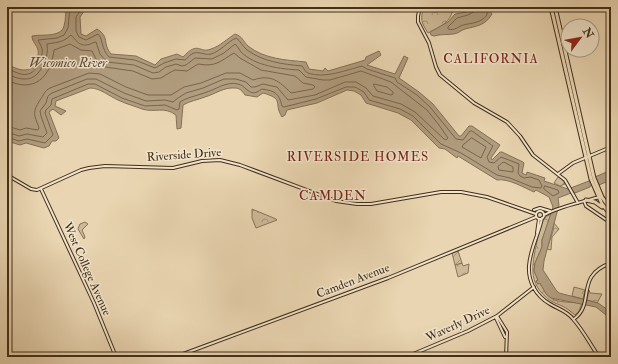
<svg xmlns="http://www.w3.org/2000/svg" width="618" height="364" viewBox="0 0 618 364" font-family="'IM FELL Double Pica',serif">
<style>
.park{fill:url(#park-crowns);stroke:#887458}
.garden{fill:url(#garden-furrows);stroke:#887458}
.water{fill:#b09c7e;stroke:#847056}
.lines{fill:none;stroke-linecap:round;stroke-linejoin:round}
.shore{stroke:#79654c;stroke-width:1}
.secondary-casing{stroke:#422e1a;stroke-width:4}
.primary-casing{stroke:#422e1a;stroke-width:5}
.secondary{stroke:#f1e4cc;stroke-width:2}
.primary{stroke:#e9d5b1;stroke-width:3}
.labels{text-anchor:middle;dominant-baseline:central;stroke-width:3;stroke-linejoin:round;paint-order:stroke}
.street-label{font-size:12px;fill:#422e1a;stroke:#f1e4cc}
.neighbourhood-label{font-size:13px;letter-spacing:1px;fill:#7a1f14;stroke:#f1e4cc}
.water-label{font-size:13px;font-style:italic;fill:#5e4a33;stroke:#f1e4cc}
</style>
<defs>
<pattern id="park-crowns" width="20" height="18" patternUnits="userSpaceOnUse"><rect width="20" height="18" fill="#cdb997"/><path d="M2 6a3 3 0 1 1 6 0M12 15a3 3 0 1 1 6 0" fill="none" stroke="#a8977a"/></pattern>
<pattern id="garden-furrows" width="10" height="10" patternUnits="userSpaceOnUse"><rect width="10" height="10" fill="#cdb997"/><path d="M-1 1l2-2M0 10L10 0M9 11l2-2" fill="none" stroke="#a8977a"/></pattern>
</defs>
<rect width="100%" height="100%" fill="#e9d5b1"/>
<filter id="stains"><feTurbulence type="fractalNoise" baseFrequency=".005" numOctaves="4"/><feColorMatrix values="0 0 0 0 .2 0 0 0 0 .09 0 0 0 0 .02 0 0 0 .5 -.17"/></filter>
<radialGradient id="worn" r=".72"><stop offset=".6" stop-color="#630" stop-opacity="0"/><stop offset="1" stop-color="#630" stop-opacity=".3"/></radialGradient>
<path class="park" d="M424,7H454C449,24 443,25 428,33C421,22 420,19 424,7Z
M558,177L563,180L565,184L560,186L554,183Z
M252,209L276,219L277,220L256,228L252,218Z
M551,214L542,240V247L535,263L534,271L538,280L536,281C543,285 544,293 551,298C558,303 573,302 582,303L579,311L575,315C571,312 567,308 562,306C558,304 554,303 551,301C525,283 533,262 538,237C541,227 541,218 551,214Z
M85,222L88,224L82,230L85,237L84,239L78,229L80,224Z
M554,223L559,229L552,237L551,250L547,249L553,231Z
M462,263L463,266L469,264L468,273L458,277L455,265Z
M574,287L585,290L583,299L572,296Z
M589,290L590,293L602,294L597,303L587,300Z"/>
<path class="garden" d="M458,251L462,263L455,265L452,253Z"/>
<path class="water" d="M67,7H87L80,17L81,34L86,36L97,29C110,37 102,43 111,54L136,56L155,65L161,59L177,54L183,57C199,40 199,54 211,49C220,46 227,39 235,34C242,36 243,41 248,46C264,59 286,60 306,62L309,69L323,71L325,68L328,71L362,61L365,60L366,57L379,51L381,55L367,65L395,74L404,56L408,58L399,78L419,92L433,104L459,136H461L469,126H472L500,145L491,158L492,160L500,152H502L523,162L524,163L522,173L526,175L527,172L545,178L544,181L568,189L589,181V182L596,179L595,177L611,170V180L599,185L597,183L591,185L590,187L575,193L573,191L570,192L571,193L558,198L559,205L544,261L543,270L556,290L559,293L598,303L611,312V319L596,307L551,298L546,294L540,283L538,284L536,281L538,280L534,271L535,263L542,247V240L553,207L549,197L536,190L534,192C525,188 508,178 497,180L458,156L457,158L445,149L439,148L411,120L398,113L366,103L361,95L354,91L347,90L317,103L287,110L285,115L282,117C273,103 285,99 263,93L257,97L245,95C242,91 240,88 235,88C224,87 215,94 205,97C197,100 190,101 183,105L181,128L177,129L176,115C164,106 155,113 142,109C135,106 126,104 118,100C109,96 100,88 90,88L56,101L55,106L66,111L61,115L53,109L49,112L59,138L56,141H52L49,146L44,148L26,143L20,145L7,141V64C17,69 28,75 35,63C37,59 39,55 38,50C37,45 32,42 32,36C41,34 61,38 64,26C66,20 65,13 67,7Z
M474,7H493L490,11L492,14C485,26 476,26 465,29C461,30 458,34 453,34C446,35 441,34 434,36L431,35L430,32L448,22L455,14L467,12Z"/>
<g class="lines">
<path class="shore" d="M476,7L475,11L468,15L457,18L448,27V29C455,31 457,27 463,25C472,23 481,23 487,15V7
M7,68C20,75 31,80 39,63C41,58 43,53 42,48C41,45 39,43 38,40L57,38L64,35L68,28L70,7
M7,74C22,81 35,83 43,65C45,62 47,57 47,53C48,50 47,47 47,44C58,42 62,43 71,35C75,39 79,46 86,45C90,45 93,42 96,42L100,54L107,62L134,65L153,73L159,72L166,67L176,64L182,66L186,65L195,58L212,59L224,53L235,44C238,47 239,49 241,52C255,66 281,69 299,70L306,77L323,80H330L361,71L391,82L427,110L439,125L448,138L446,140L444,139L415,112L401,104L373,96L366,88L356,82H345L315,95L288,100L277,87L263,84L255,87H251L246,82L236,79H224L203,88L186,93L178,98L173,102L165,100L146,101L124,93L96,79H87L52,93L48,96L46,103L40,111L41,116L47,133L43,137L27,134L19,136L7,132
M7,80C34,94 51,77 54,50L70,44L81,50L92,51L96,59L105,67L133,71L152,79L161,78L169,73L175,70L187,71L198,64C216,67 219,62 234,53L240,58L261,70L295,76L303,83L313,85L315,87L313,89L291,93C279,81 271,74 253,80L240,73H226L201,83L184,87L171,95H148L126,87L100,74L89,73L50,88C44,91 44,95 40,100C32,113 34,114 39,128L38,130L26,128L20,130L7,126
M374,84L387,87L393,92V94L391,95L377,91L374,86Z
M7,137L19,141L27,139L45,143L53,135L45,113L46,110L51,105L52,99L88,84H95L122,98L145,106L165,105L177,110L179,109L180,102C188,97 196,96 204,93C215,90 226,81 238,84C245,85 249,96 257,92C259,91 260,90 262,89C275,91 279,93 282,106L284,107L316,99L346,87H355L364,92L369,100L400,109L413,116L441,144L461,153L497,175L510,178L532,187L541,188L542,186L539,180L530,177L524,178L520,176L518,173L519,164L501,157L494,163L489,162L487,157L493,146L472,131H470L463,140L456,139L430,107L417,95L397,82L395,78L367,69L362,66C346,70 325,79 308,73C305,72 304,68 302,66C282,64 264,62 247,50C242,46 241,41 236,38C227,42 221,51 211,54C205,56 198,50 192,54C189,55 187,59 185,60L176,59L164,63L155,68L135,60L109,57C101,49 103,38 98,34L86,40L79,37L76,31V17L83,7
M472,138L486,147L481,158L462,147L463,145Z
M502,163L504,162L513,167V172L499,170L498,167Z
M545,186L558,190L559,193L553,196L544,189Z"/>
<g class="secondary-casing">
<path id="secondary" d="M420,7L418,16V22L429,43L436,67L440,75L474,103L507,122L520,136L533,155L565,180L578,203
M558,174L573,163L611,147
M7,175L31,189L37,190L81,170L89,168L105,166L173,168L202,161L220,160L240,165L336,201L357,204H371L441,192H461L487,197L536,214
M41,189L94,303L116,357
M584,201L586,206L611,223
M534,210L540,208L550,211
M536 215a4 4 0 1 1 8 0a4 4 0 1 1-8 0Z
M544,215C561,206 581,202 600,197
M542,218C539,234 530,249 529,266C528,282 536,296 550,304C558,309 567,311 573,319C583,330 590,344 599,357
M537,233L539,219
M497,316L507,332L506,357
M496,318L505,337
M574,319C596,303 574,276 611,263
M175,357L388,278L536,217
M406,357L468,331L497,316L534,287"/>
</g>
<g class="primary-casing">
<path id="primary" d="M551,7L591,179L602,204L611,215
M555,7L594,178L602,197L611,210
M586,200L595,202L602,207"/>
</g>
<use href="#secondary" class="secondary"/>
<use href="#primary" class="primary"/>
</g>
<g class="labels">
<g class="street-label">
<text transform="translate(184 155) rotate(-4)">Riverside Drive</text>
<text transform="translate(87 269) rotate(66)">West College Avenue</text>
<text transform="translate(353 281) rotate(-21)">Camden Avenue</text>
<text transform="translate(458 324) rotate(-25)">Waverly Drive</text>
</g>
<g class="neighbourhood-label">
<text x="491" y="59">CALIFORNIA</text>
<text x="358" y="157">RIVERSIDE HOMES</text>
<text x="333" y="196">CAMDEN</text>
</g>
<g class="water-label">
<text x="68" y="63">Wicomico River</text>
</g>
</g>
<rect width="618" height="364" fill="none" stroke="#e9d5b1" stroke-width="24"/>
<rect x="8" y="8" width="602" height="348" fill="none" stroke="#422e1a" stroke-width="2"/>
<rect x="12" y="12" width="594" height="340" fill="none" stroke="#422e1a"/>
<g transform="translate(580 38) rotate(58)"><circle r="19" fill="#f1e4cc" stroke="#ab9b85"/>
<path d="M0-3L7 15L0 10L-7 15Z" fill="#8f2418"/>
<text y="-6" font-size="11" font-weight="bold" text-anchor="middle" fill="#422e1a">N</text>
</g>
<rect width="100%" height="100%" filter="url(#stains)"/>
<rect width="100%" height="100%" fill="url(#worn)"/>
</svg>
